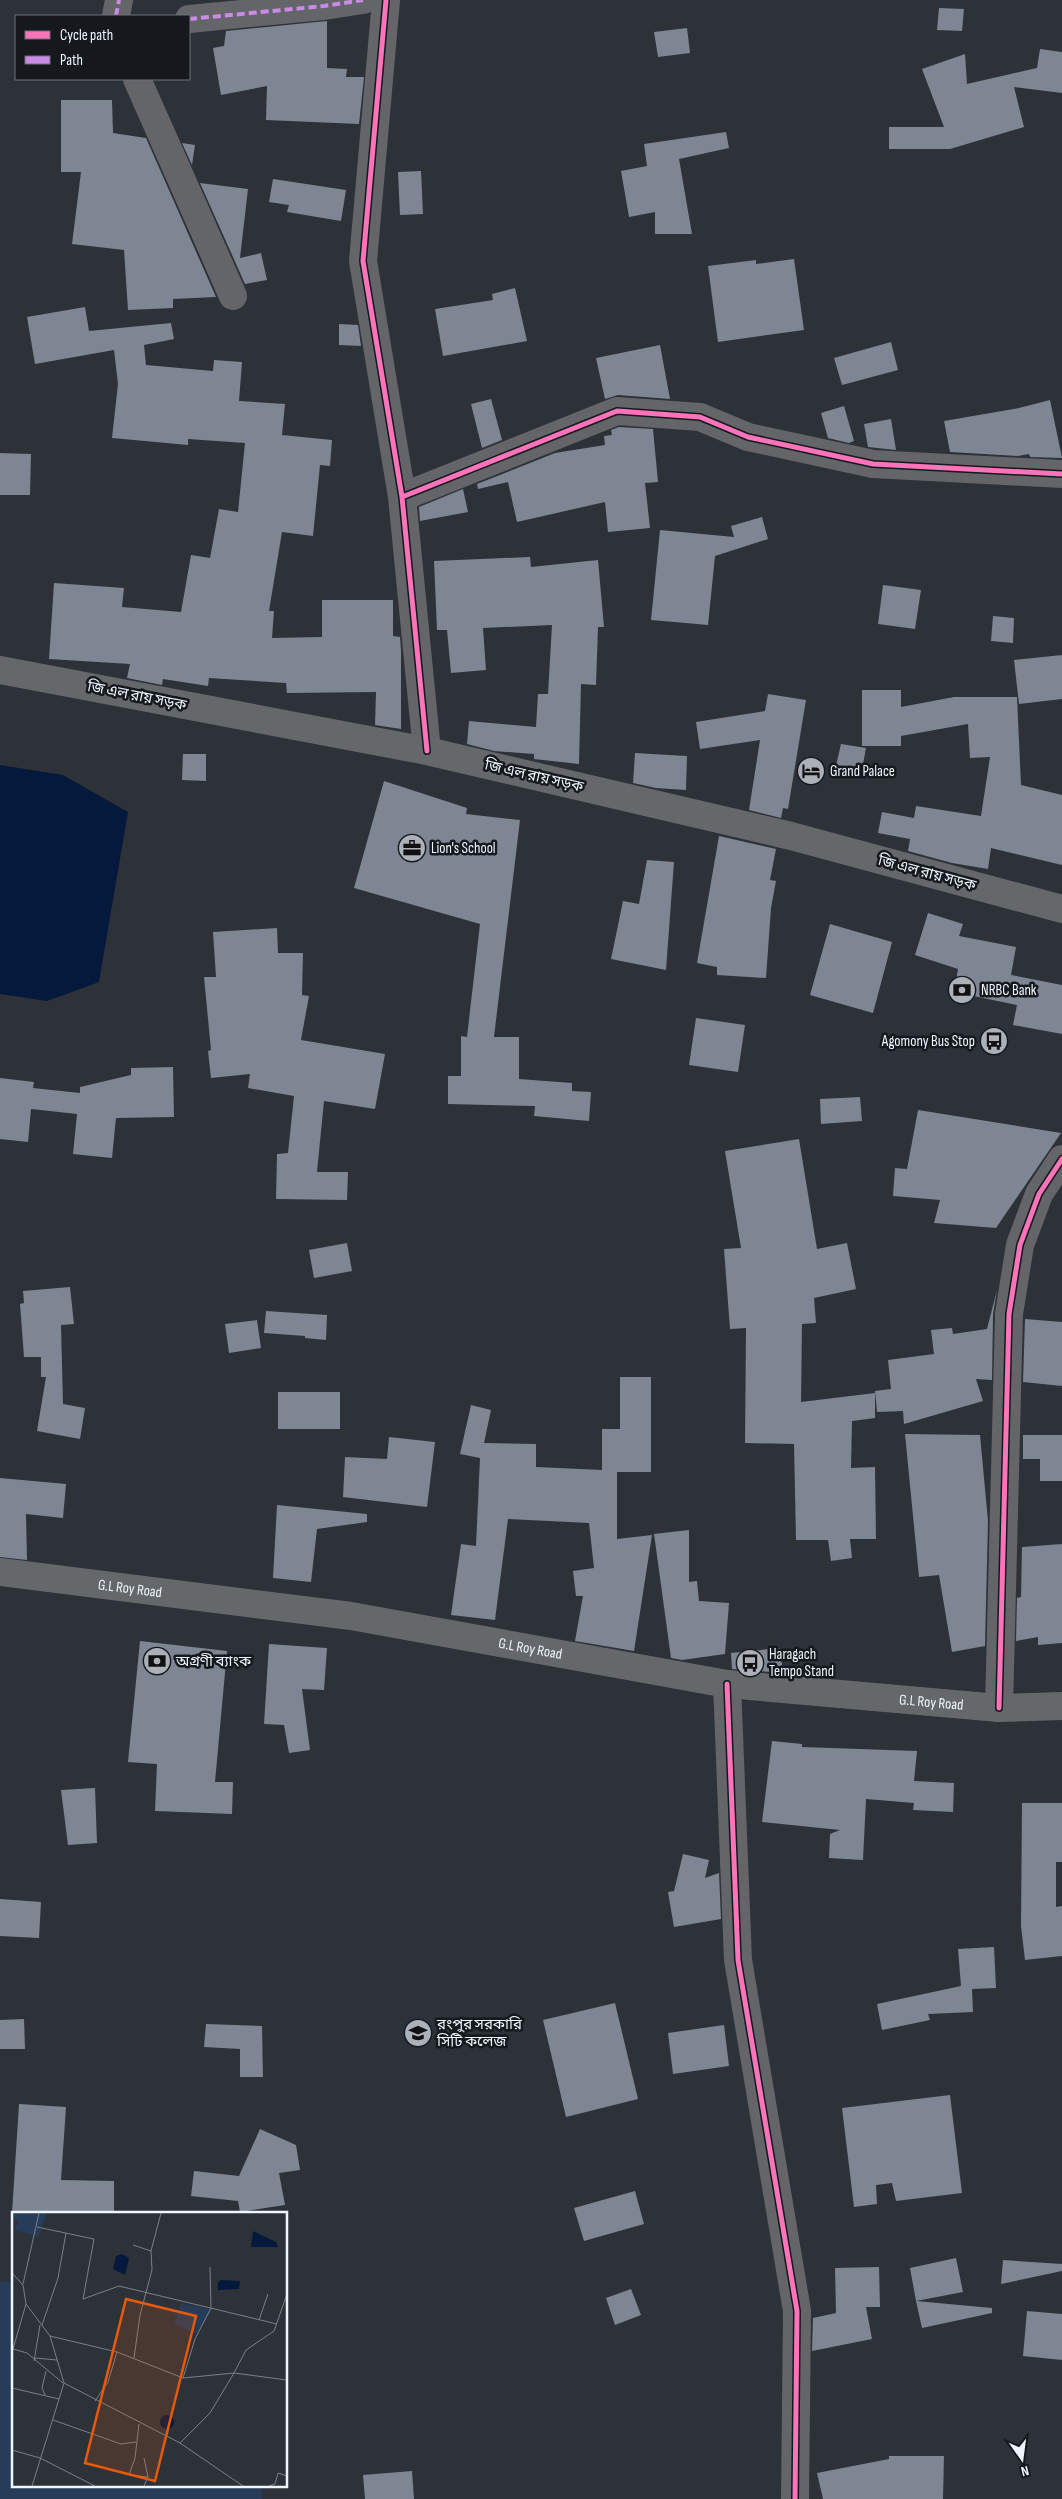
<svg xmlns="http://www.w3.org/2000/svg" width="1062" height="2499" viewBox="0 0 1062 2499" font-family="'Sofia Sans Condensed','Noto Sans Bengali',sans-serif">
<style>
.green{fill:#273c58}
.water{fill:#04193b}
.building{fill:#7d8692}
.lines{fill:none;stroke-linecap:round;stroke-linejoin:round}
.minor{stroke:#636568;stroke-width:28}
.secondary{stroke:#64686b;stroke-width:28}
.quiet{stroke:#ca8be6;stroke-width:4;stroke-dasharray:8 4;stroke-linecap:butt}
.cycleway-casing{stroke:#15191e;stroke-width:8}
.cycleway{stroke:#fb73b8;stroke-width:5}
.labels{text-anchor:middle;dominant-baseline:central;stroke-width:5;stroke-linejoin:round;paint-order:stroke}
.street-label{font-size:15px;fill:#f0f6fe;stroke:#15191e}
.poi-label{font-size:15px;fill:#f0f6fe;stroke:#15191e;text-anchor:start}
.inset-road{fill:none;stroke:#7b8087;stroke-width:1}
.view{fill:#e8590c;fill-opacity:0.15;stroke:#e8590c;stroke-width:2.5}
.inset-edge{fill:none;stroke:#f0f6fe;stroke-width:2.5}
</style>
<rect width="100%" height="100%" fill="#2d3238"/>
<path class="green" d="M0,2281L14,2283V2485H261L262,2499H0Z"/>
<path class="water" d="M0,765L63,775L128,812L99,982L47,1001L0,994Z"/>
<path class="building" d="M939,8L964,9L962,31L937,30Z
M327,21V68L347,69L346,77H364L359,124L266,120L267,86L221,95L213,48L224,46L226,31Z
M687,28L690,53L658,57L654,32Z
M1040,49L1062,52V93L1014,87L1024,127L950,149H889V127H944L922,69L965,54L967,84L1037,68Z
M61,100H112L113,133L146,138L216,297L173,299V308L128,310L124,250L72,244L81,172H61Z
M726,132L729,148L679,159L692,234H655V212L629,217L621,171L647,166L644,144Z
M182,143L195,145L192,165Z
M421,171L423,214L400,215L398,172Z
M273,179L346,190L341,221L287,212L289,205L269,202Z
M200,183L248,189L240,258L261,253L267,280L245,284Z
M794,259L804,330L718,342L708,266L756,260V264Z
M515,288L527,341L443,356L435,309L493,300L492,294Z
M85,307L89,331L171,323L174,339L144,345L146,365L213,371L214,360L242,362L239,401L285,404L282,435L332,440L330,466L320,465L313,536L282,532L269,611H274L272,638L322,637V600H393V636L400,637L401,651V729L375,725L376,692L287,693L286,683L209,678L208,686L163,679L162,685L127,678L130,664L49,659L54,583L124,588L122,607L181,612L191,555L210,558L219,509L238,512L245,443L188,439V445L112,438L118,384L114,350L35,364L27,317Z
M339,324L358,325L361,346L339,345Z
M891,342L898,370L842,385L834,358Z
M660,345L670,399L618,395L605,399L596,358Z
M491,399L502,440L482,448L471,404Z
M1050,400L1062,458L1030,457L1029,454L1018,456L950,452L944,421L1019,408Z
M844,406L854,441L849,443L828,438L821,413Z
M891,419L896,450L868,447L864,424Z
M619,427L653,429L658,482L645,483L650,528L608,532L605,502L517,522L508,482L478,489L477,484L555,453L605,445L604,436L612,435L611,430Z
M0,453L31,454L30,495H0Z
M463,489L468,512L420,521L419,507Z
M762,517L768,539L715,556L708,625L651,620L660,530L734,537L731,526Z
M530,557L531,567L598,560L604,627H598L596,685L581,684L579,764L534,759V754L494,751L467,744L469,721L536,727L538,694H548L552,625L483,628L486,670L451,673L447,630H437L434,561Z
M883,585L921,590L915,629L878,624Z
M993,616L1014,618L1013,643L991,641Z
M1062,655V699L1019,704L1014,660Z
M862,690H901V707L954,697H1017L1021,785L1062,795V865L991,848L988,869L952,863L908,851L910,839L878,833L882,812L914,818L916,806L981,816L990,757L970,758L968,724L901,736V746H862Z
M768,694L806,700L788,809L783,808L781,818L749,810L760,740L700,749L696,722L765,711Z
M841,744L866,748L861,775L835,770Z
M635,753L687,756L686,790L656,788L633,783Z
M183,754H206V781L182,780Z
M384,781L467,808L466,814L520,820L494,1037H519V1079L572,1083V1091L591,1092L589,1121L534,1116L535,1106L448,1104V1076H461V1036L467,1037L480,924L354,888Z
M719,836L776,849L770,880L776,881L771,908L766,978L717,975V967L697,963Z
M647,860L674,862L666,970L611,959L623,901L639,904Z
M928,913L963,924L959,936L1016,947L1011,975L1062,985V1034L1013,1025L1017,1005L954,992L958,969L915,955Z
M830,924L892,942L873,1013L810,995Z
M277,928L278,953H303L302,995L309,996L301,1040L385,1054L375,1109L324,1101L317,1172H348L347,1200L276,1199L277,1154L288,1153L294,1096L248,1088L250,1074L211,1078L208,1051L211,1050L204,977H216L213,932Z
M696,1018L745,1025L738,1072L689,1065Z
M173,1067L174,1117L116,1118L112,1158L73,1154L77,1114L31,1109L28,1142L0,1139V1078L34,1082L33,1088L80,1093V1087L131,1075V1068Z
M860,1097L862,1121L821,1124L820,1099Z
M918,1110L1061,1133L996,1228L934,1223L940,1200L893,1196L895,1168L907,1169Z
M799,1139L817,1249L847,1243L856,1289L814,1298L816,1323L802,1324L801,1402L875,1393V1418L852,1421L851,1468L875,1467L876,1539H850L852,1558L831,1561L828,1540H796L794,1444L745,1443L746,1328L730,1329L724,1249L741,1248L725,1151Z
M347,1243L352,1271L314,1278L309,1250Z
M70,1287L74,1324L61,1325L63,1404L85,1408L80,1439L37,1431L46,1377H41V1357H24L20,1304L24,1303L23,1291Z
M997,1290L993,1314L992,1380L976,1379L983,1401L904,1424L903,1411L877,1412L875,1391L891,1389L888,1360L934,1354L931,1330L952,1328L953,1334L987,1329Z
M266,1311L327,1315L326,1340L305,1338V1336L264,1333Z
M1025,1319L1062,1322V1386L1023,1382Z
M257,1320L261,1348L229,1353L225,1324Z
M620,1377H651V1472H617V1539L652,1535L634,1651L575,1641L583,1596H576L573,1571L594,1568L589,1523L508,1519L495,1620L451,1615L461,1544L476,1546L480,1458L460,1454L471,1405L491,1410L484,1443L536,1444V1467L602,1470V1429H620Z
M278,1392H340V1429H278Z
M905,1434L980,1435L988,1521L985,1646L952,1652L939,1575L919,1577Z
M1023,1435H1062V1481H1040V1459H1023Z
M389,1437L435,1442L427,1507L343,1497L345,1457L387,1459Z
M0,1478L66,1484L63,1518L26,1514L27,1560L0,1557Z
M277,1505L367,1514V1522L317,1529L311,1582L273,1578Z
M689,1530V1582L697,1581L699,1601L729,1603L725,1654L682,1660L671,1658L654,1534Z
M1062,1544V1643L1038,1645V1637L1016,1641L1017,1598L1021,1597L1022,1547Z
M140,1641L227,1651L215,1782H233L232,1814L155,1811L157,1764L128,1762Z
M269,1644L327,1648L324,1690L302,1689L310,1750L289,1753L284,1725L264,1724Z
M780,1648L783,1673L732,1669L731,1653Z
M772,1741L802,1744V1747L917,1751L914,1781L954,1783L953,1812L913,1810L914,1803L866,1799L863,1860L829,1858L830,1834L840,1830L762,1822Z
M95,1788L97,1843L68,1845L61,1790Z
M1022,1803H1062V1862H1056V1907L1062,1906V1956L1025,1960L1021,1926Z
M683,1854L709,1860L705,1878L719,1873L721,1919L674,1927L668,1892L674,1891Z
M0,1899L41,1902L39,1938L0,1936Z
M994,1947L996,1988L972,1989L973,2012L928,2014L930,2020L882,2030L877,2004L961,1986L958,1949Z
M615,2003L638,2099L566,2117L543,2020Z
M24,2019L25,2049H0V2020Z
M206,2024L262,2026L263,2077H240V2049L204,2047Z
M724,2025L729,2066L673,2074L668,2033Z
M950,2095L962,2193L896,2201L892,2183L876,2185L877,2204L854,2207L842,2108Z
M19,2104L66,2107L61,2180L114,2181V2213H12Z
M260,2129L296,2145L300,2170L279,2173L285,2205L240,2212L238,2201L191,2196L194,2171L239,2176Z
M635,2191L644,2224L584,2241L574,2208Z
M956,2258L963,2292L916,2301L910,2268Z
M1003,2260L1062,2264V2271L1001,2284Z
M879,2267L880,2307H866L872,2339L812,2351L813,2318L836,2313L835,2268Z
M631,2289L641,2315L615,2325L606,2298Z
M916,2301L992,2308V2313L922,2328Z
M1027,2311L1062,2314V2360L1023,2356Z
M889,2456H944L943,2499H823L817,2473L889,2459Z
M412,2471L414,2499H365L363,2475Z"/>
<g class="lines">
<path class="minor" d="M386,0L363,261L402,497L427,751
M116,16L119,0
M189,19L324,6L363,0
M137,79L233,296
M402,497L617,411L700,417L748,437L873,464L1062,474
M727,1684L738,1960L797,2311L795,2499
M999,1708L1009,1314L1020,1245L1039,1194L1062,1159"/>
<g class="secondary">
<path d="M0,670L427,751L791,836L1062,909"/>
<path id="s1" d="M0,1572L351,1616L727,1684L999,1708L1062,1706"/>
</g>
<path class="quiet" d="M116,16L119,0
M189,19L324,6L363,0"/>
<g class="cycleway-casing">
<path id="cycleway" d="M386,0L363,261L402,497L427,751
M402,497L617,411L700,417L748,437L873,464L1062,474
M727,1684L738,1960L797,2311L795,2499
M999,1708L1009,1314L1020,1245L1039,1194L1062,1159"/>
</g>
<use href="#cycleway" class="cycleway"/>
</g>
<defs>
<g id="hotel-disc" transform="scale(1.4375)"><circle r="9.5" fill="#acb1b9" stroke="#15191e"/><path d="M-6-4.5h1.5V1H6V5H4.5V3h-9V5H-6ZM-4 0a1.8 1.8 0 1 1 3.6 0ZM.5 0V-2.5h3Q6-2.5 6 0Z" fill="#111"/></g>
<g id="office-disc" transform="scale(1.4375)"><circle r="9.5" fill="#acb1b9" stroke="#15191e"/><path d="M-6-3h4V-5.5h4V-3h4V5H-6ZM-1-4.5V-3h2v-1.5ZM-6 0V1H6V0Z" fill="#111"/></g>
<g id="bank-disc" transform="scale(1.4375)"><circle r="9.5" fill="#acb1b9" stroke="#15191e"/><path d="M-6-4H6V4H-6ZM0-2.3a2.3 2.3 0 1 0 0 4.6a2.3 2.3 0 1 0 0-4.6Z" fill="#111"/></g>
<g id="bus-disc" transform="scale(1.4375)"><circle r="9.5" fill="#acb1b9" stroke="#15191e"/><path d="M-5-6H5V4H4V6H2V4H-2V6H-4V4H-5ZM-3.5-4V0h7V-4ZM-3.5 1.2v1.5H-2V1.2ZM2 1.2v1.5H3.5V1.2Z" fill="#111"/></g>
<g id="university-disc" transform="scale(1.4375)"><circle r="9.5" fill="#acb1b9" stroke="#15191e"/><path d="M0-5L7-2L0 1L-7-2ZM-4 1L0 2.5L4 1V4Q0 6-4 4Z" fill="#111"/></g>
</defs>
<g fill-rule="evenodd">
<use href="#hotel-disc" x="811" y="771"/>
<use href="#office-disc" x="412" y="848"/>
<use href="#bank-disc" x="962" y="990"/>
<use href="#bus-disc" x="994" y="1041"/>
<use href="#bank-disc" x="157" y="1661"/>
<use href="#bus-disc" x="750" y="1663"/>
<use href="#university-disc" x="418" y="2033"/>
</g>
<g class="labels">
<g class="street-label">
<text transform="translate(137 696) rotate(11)">জি এল রায় সড়ক</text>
<text transform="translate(534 776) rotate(13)">জি এল রায় সড়ক</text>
<text transform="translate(927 873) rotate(15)">জি এল রায় সড়ক</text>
<text stroke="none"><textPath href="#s1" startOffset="131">G.L Roy Road</textPath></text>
<text stroke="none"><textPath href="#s1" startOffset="536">G.L Roy Road</textPath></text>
<text stroke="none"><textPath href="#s1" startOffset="941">G.L Roy Road</textPath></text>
</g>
<g class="poi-label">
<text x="830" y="771">Grand Palace</text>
<text x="431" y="848">Lion's School</text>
<text x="981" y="990">NRBC Bank</text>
<text x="975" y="1041" text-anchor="end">Agomony Bus Stop</text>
<text x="769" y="1654">Haragach<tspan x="769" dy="17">Tempo Stand</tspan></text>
<text x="176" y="1661">অগ্রণী ব্যাংক</text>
<text x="437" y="2024">রংপুর সরকারি<tspan x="437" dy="17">সিটি কলেজ</tspan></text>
</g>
</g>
<g transform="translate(12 2212)">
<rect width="275" height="275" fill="#2d3238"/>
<path d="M0,1H35L26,25L3,18L6,9L0,7ZM169,91L200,98L185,122L162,112Z" fill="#273c58"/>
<path d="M241,19L264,30L266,35H239ZM110,42L117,46L113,63L101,57L104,44ZM209,68L228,69L227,77L206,78V70ZM148 210a7 7 0 1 1 14 0a7 7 0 1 1-14 0Z" fill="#04193b"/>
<path class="inset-road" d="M25,15L82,27L71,87L107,74L265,112M121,33L139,39M0,61L11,73L14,92L38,124L52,171L20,274M11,72L27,1M14,92L1,137L15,141L51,171M247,108L256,82M30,113L46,66L54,21M38,124L105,140L171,166L222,161L234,138L262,119L275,82M23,146L45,148M122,146L128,103L140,58L139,39L149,1M22,149L28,113M171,166L183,127L199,96L198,55M52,171L168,231L231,274M0,176L47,187M33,183L30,176L34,159M83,189L96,170L105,140M41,208L109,232L124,230M127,212L123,246L117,263L136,265L132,274M168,231L198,201L222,161L275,168M0,238L28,246L83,274M132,246L136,265M257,274L263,272L266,261L275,264"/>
<path class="view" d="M114,87L184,104L143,269L73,251Z"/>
<rect width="275" height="275" class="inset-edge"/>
</g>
<rect x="15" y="15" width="175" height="65" fill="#15191e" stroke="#6d7178"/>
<rect x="25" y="31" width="25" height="8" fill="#fb73b8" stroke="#6d7178"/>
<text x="60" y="40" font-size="15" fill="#f0f6fe">Cycle path</text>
<rect x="25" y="56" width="25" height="8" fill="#ca8be6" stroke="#6d7178"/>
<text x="60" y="65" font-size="15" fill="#f0f6fe">Path</text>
<g transform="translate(1022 2459) rotate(166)" stroke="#15191e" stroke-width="4" paint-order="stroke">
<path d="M0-4L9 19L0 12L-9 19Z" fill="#f0f6fe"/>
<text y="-8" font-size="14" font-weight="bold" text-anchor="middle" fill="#f0f6fe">N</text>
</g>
</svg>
